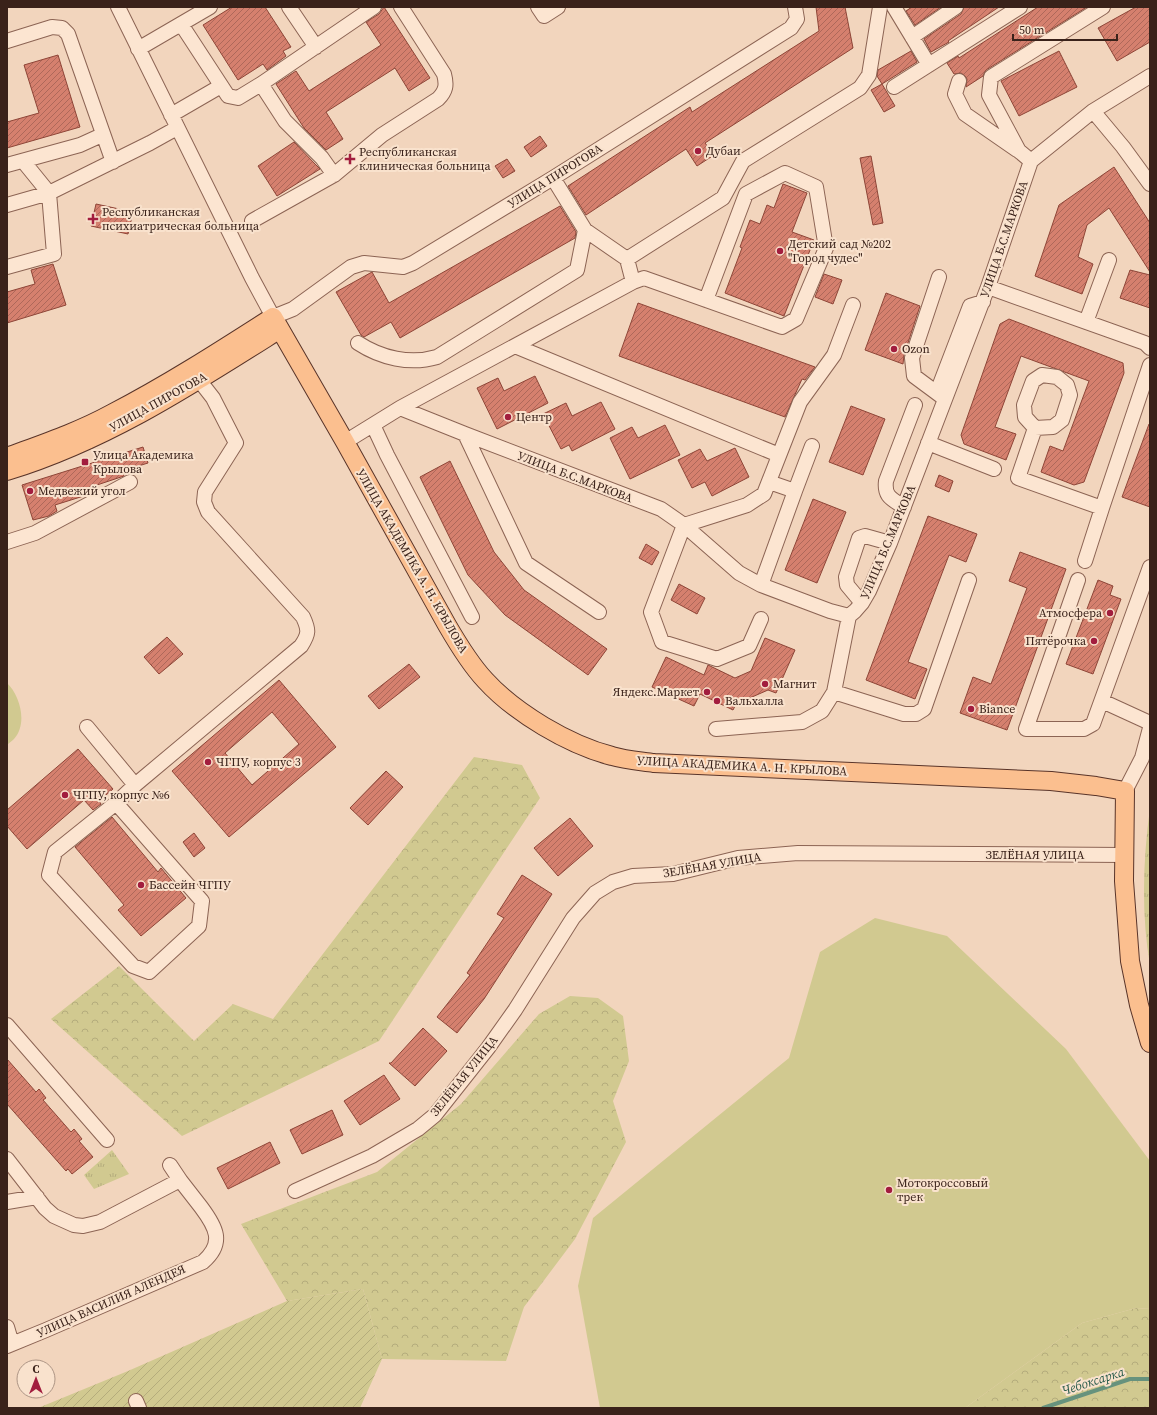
<svg xmlns="http://www.w3.org/2000/svg" width="1157" height="1415" viewBox="0 0 1157 1415" font-family="'Source Serif 4',serif">
<style>
.grass{fill:url(#grass-tufts)}
.forest{fill:url(#forest-crowns)}
.garden{fill:url(#garden-furrows)}
.pitch{fill:#d1c990}
.lines{fill:none;stroke-linecap:round;stroke-linejoin:round}
.stream{stroke:#67927d;stroke-width:4}
.building{fill:url(#building-hatch);stroke:#8e4537;fill-rule:evenodd}
.minor-casing{stroke:#8c6454;stroke-width:16}
.major-casing{stroke:#593429;stroke-width:20}
.minor{stroke:#fce5d1;stroke-width:14}
.major{stroke:#fbbf8f;stroke-width:18}
.poi-dot{fill:#a21d3e;stroke:#f9e2cd;stroke-width:1.5}
.labels{text-anchor:middle;dominant-baseline:central;stroke-width:4;stroke-linejoin:round;paint-order:stroke}
.poi-label{font-size:12px;fill:#3a221a;stroke:#f9e2cd;text-anchor:start}
.street-label{font-size:12px;fill:#3a221a;stroke:#f9e2cd}
.water-label{font-size:13px;font-style:italic;fill:#285b4b;stroke:#f9e2cd}
</style>
<defs>
<pattern id="grass-tufts" width="24" height="20" patternUnits="userSpaceOnUse"><rect width="24" height="20" fill="#d1c990"/><path d="M3 7l-1-3M5 7V3M7 7l1-3M15 17l-1-3M17 17v-4M19 17l1-3" fill="none" stroke="#b4ac7c"/></pattern>
<pattern id="forest-crowns" width="20" height="18" patternUnits="userSpaceOnUse"><rect width="20" height="18" fill="#d1c990"/><path d="M2 6a3 3 0 1 1 6 0M12 15a3 3 0 1 1 6 0" fill="none" stroke="#b4ac7c"/></pattern>
<pattern id="garden-furrows" width="10" height="10" patternUnits="userSpaceOnUse"><rect width="10" height="10" fill="#d1c990"/><path d="M-1 1l2-2M0 10L10 0M9 11l2-2" fill="none" stroke="#b4ac7c"/></pattern>
<pattern id="building-hatch" width="6" height="6" patternUnits="userSpaceOnUse"><rect width="6" height="6" fill="#d5806e"/><path d="M-1 1l2-2M0 6l6-6M5 7l2-2" fill="none" stroke="#ae685a"/></pattern>
</defs>
<rect width="100%" height="100%" fill="#f2d5bd"/>
<path class="grass" d="M1150,808V965C1141,914 1143,859 1150,808Z
M112,1150L129,1174L94,1189L84,1175Z"/>
<path class="forest" d="M474,757L522,765L540,798L379,1041L182,1136L51,1019L119,966L194,1041L233,1004L273,1019Z
M570,996L598,998L623,1016L629,1061L613,1101L626,1142L575,1239L524,1307L506,1361L382,1359L363,1289L287,1301L241,1224L377,1172L461,1104L539,1014Z
M1136,1308L1150,1309V1408H965L1082,1323Z"/>
<path class="garden" d="M363,1289L382,1359L360,1408H38L128,1371L287,1301Z"/>
<path class="pitch" d="M7,683C20,695 28,724 14,739C12,741 9,743 7,745Z
M875,918L947,936L1066,1049L1150,1161V1309L1136,1308L1082,1323L965,1408H600L578,1286L593,1218L789,1058L820,952Z"/>
<g class="lines">
<path class="stream" d="M1043,1408L1130,1379H1150"/>
</g>
<path class="building" d="M232,7H265L291,47L283,51L286,56L267,70L263,64L238,80L203,25Z
M384,7L430,78L409,91L395,68L326,112L343,139L326,150L304,128L276,84L296,71L309,91L381,45L366,22L379,14Z
M816,7H845L853,48L705,143L714,155L697,166L686,149L586,215L568,186L690,107L692,112L819,31Z
M912,7H941L915,25L906,11Z
M964,7H999L948,41L949,42L931,52L924,39L961,14Z
M1038,7H1087L986,70L983,76L966,87L967,79L965,76L961,73L954,74L947,63L958,56L959,58Z
M1136,7H1150V42L1117,61L1098,28Z
M911,51L917,62L882,84L877,76L878,70Z
M1059,51L1077,87L1019,116L1001,81Z
M58,55L80,127L7,148V122L39,113L24,65Z
M882,84L895,106L884,112L871,90Z
M540,136L547,146L531,157L524,147Z
M294,142L315,164L320,169L277,196L258,166Z
M871,156L883,223L873,225L860,158Z
M507,159L515,171L503,178L495,166Z
M1114,167L1150,223V272L1109,208L1087,225L1078,257L1093,264L1082,294L1035,276L1059,205Z
M783,184L807,193L792,232L814,240L784,316L725,293L742,248L740,247L750,220L760,224L767,205L774,208Z
M96,204L133,212L128,234L91,226Z
M560,206L576,232L575,238L400,338L391,322L364,337L361,335L336,292L372,272L389,303Z
M53,264L66,305L7,323V292L35,284L31,270Z
M1130,270L1150,275V308L1120,298Z
M824,274L842,280L833,304L815,297Z
M886,293L920,306L904,355L903,364L865,350Z
M638,303L815,367L805,380L802,379L785,417L619,356Z
M1009,319L1123,363L1124,373L1084,482L1074,485L1041,472L1050,446L1063,451L1089,381L1021,356L995,427L1016,434L1006,460L964,444L961,435L1000,324Z
M535,376L548,403L497,429L477,388L498,378L504,391Z
M601,402L615,429L572,451L569,445L561,449L543,414L566,403L572,416Z
M851,406L885,419L863,475L829,462Z
M1149,424H1150V507L1122,497Z
M665,425L680,455L630,479L610,438L632,427L638,438Z
M143,447L148,463L122,471L124,476L97,485L98,489L90,494L55,505L57,511L49,516L33,520L22,485Z
M735,448L749,477L712,496L705,482L692,488L678,460L700,449L707,461Z
M450,461L494,552L524,590L607,649L588,675L505,615L468,575L420,477Z
M939,475L953,481L949,492L935,486Z
M813,499L846,512L817,583L785,570Z
M928,516L977,534L966,562L949,555L908,662L927,669L915,699L866,680Z
M646,544L659,552L652,565L639,558Z
M1020,552L1066,569L1007,730L960,713L973,677L991,684L1027,588L1009,581Z
M1098,580L1113,586L1110,595L1121,599L1093,674L1066,664Z
M679,584L705,598L697,614L671,600Z
M167,637L183,654L159,674L144,657Z
M765,638L795,650L776,693L768,690L736,704L733,710L700,694L694,706L652,687L666,657L704,675L708,665L735,678L751,671Z
M409,664L420,677L379,709L368,696Z
M279,680L336,747L229,837L172,771ZM272,712L299,744L252,785L225,753Z
M78,749L113,789L99,801L101,804L93,810L84,800L27,849L7,826V810Z
M386,771L403,787L368,825L350,808Z
M112,817L158,872L161,868L186,898L141,936L118,910L124,905L75,847Z
M570,818L593,846L558,876L534,848Z
M194,833L205,848L194,857L183,842Z
M522,875L552,894L484,999L457,1033L437,1017L470,975L467,973L504,918L497,914Z
M423,1028L447,1051L415,1086L389,1063H391Z
M7,1059L36,1092L39,1089L46,1098L43,1100L71,1132L74,1129L82,1139L79,1141L93,1157L72,1174L68,1169L66,1171L7,1104Z
M384,1075L400,1099L360,1125L344,1101Z
M332,1110L343,1135L302,1154L290,1130Z
M270,1142L280,1163L228,1189L217,1168Z"/>
<g class="lines">
<g class="minor-casing">
<path id="minor" d="M118,7L252,278L273,317L293,309L351,267L364,263L403,267L413,263L553,178L791,28L797,19L795,7
M289,7L316,47
M538,7L544,16L558,7
M894,7L929,65
M181,24L228,96L238,98L261,84L285,121L322,158L334,175
M912,37L956,7
M7,41L52,27L62,28L68,34L113,162
M138,49L210,7
M959,81L955,94L965,114L1017,150
M261,84L374,7
M894,87L1020,7
M1093,111L1123,147L1150,184
M171,115L221,86
M1031,161L1019,151L989,95L991,77L1103,7
M7,165L80,145L102,135
M553,178L585,230L627,259
M7,205L49,193L150,143L177,128
M252,221L334,175L382,135L438,99C446,91 447,85 444,74L401,7
M7,267L54,254L49,193L23,161
M939,277L912,358L914,376L945,399
M633,282L644,278L782,327L796,319L826,248L816,187L785,173L746,194L706,300
M988,287L1145,343L1150,348
M1086,322L1109,260
M358,343C381,358 410,365 437,357L577,270L585,230
M515,346L779,455
M1042,375L1057,377L1067,385L1070,395L1062,420L1053,427L1035,428L1025,417L1024,405L1033,381Z
M945,399L939,387L970,306L983,302
M400,408L465,434L661,509L684,525L739,573L761,585L830,611L849,616L855,611L862,603L869,591L890,543L988,287L1031,161L1093,111L1150,76
M373,425L387,455L472,617
M1035,428L1018,478L1102,508
M465,434L526,563L599,612
M345,442L400,408L633,282L627,259L723,198L743,161L860,88L869,75L880,7
M928,443L994,469
M795,491L812,446
M904,507C892,499 884,497 886,481L915,405
M7,542L35,533L130,482
M1085,561L1102,508L1150,365
M1078,580L1026,729H1084L1093,724L1150,567
M761,585L795,491L769,482
M862,603L847,585L846,577L859,538L865,536L890,543
M761,619L749,646L717,659L662,642L651,612L684,525L747,505L764,494L800,402L834,355L853,305
M834,692L904,714H916L924,709L969,580
M1102,701L1150,723
M87,727L135,785
M716,729L802,722L822,711L834,692L849,616
M1125,791L1142,758L1150,728
M116,803L202,901L199,926L149,972L133,966L49,875L55,852L116,803L135,785L301,646C309,634 309,630 303,617L208,512L204,502L205,492L236,443L213,398L199,380
M7,1025L107,1140
M7,1159L45,1208L54,1216L74,1225L83,1226L100,1222L180,1180C187,1189 194,1198 201,1207C216,1227 225,1243 203,1262L46,1330L7,1346
M170,1165L180,1180
M295,1191L372,1156L418,1129L435,1115L488,1048L515,1010L573,918L595,893L613,882L633,876L673,874L738,858L798,853L1124,855
M7,1202L37,1197
M7,1327L12,1344
M136,1401L139,1408"/>
</g>
<g class="major-casing">
<path id="major" d="M7,457C42,444 78,432 111,414C167,385 220,351 273,317L345,442L447,625C458,644 470,664 485,680C515,713 569,745 612,756C625,760 640,761 654,763L1051,781L1096,786L1125,791L1124,881L1130,961L1139,1005L1150,1043
M7,471C106,441 193,384 280,329"/>
</g>
<use href="#minor" class="minor"/>
<use href="#major" class="major"/>
</g>
<g class="poi-dot">
<circle cx="698" cy="151" r="4"/>
<path d="M348 153h4v4h4v4h-4v4h-4v-4h-4v-4h4z"/>
<path d="M91 213h4v4h4v4h-4v4h-4v-4h-4v-4h4z"/>
<circle cx="780" cy="251" r="4"/>
<circle cx="894" cy="349" r="4"/>
<circle cx="508" cy="417" r="4"/>
<rect x="81" y="458" width="8" height="8" rx="2"/>
<circle cx="30" cy="491" r="4"/>
<circle cx="1110" cy="613" r="4"/>
<circle cx="1094" cy="641" r="4"/>
<circle cx="765" cy="684" r="4"/>
<circle cx="707" cy="692" r="4"/>
<circle cx="717" cy="701" r="4"/>
<circle cx="971" cy="709" r="4"/>
<circle cx="208" cy="762" r="4"/>
<circle cx="65" cy="795" r="4"/>
<circle cx="141" cy="885" r="4"/>
<circle cx="889" cy="1190" r="4"/>
</g>
<g class="labels">
<g class="poi-label">
<text x="706" y="151">Дубаи</text>
<text x="359" y="152">Республиканская<tspan x="359" dy="14">клиническая больница</tspan></text>
<text x="102" y="212">Республиканская<tspan x="102" dy="14">психиатрическая больница</tspan></text>
<text x="788" y="244">Детский сад №202<tspan x="788" dy="14">"Город чудес"</tspan></text>
<text x="902" y="349">Ozon</text>
<text x="516" y="417">Центр</text>
<text x="93" y="455">Улица Академика<tspan x="93" dy="14">Крылова</tspan></text>
<text x="38" y="491">Медвежий угол</text>
<text x="1102" y="613" text-anchor="end">Атмосфера</text>
<text x="1086" y="641" text-anchor="end">Пятёрочка</text>
<text x="773" y="684">Магнит</text>
<text x="699" y="692" text-anchor="end">Яндекс.Маркет</text>
<text x="725" y="701">Вальхалла</text>
<text x="979" y="709">Biance</text>
<text x="216" y="762">ЧГПУ, корпус 3</text>
<text x="73" y="795">ЧГПУ, корпус №6</text>
<text x="149" y="885">Бассейн ЧГПУ</text>
<text x="897" y="1183">Мотокроссовый<tspan x="897" dy="14">трек</tspan></text>
</g>
<g class="street-label">
<text transform="translate(555 176) rotate(-32)">УЛИЦА ПИРОГОВА</text>
<text transform="translate(1004 239) rotate(-71)">УЛИЦА Б.С.МАРКОВА</text>
<text transform="translate(158 402) rotate(-29)">УЛИЦА ПИРОГОВА</text>
<text transform="translate(575 477) rotate(21)">УЛИЦА Б.С.МАРКОВА</text>
<text transform="translate(888 542) rotate(-67)">УЛИЦА Б.С.МАРКОВА</text>
<text transform="translate(412 561) rotate(60)">УЛИЦА АКАДЕМИКА А. Н. КРЫЛОВА</text>
<text transform="translate(742 766) rotate(3)">УЛИЦА АКАДЕМИКА А. Н. КРЫЛОВА</text>
<text x="1035" y="855">ЗЕЛЁНАЯ УЛИЦА</text>
<text transform="translate(712 865) rotate(-10)">ЗЕЛЁНАЯ УЛИЦА</text>
<text transform="translate(464 1076) rotate(-51)">ЗЕЛЁНАЯ УЛИЦА</text>
<text transform="translate(111 1301) rotate(-24)">УЛИЦА ВАСИЛИЯ АЛЕНДЕЯ</text>
</g>
<g class="water-label">
<text transform="translate(1093 1381) rotate(-18)">Чебоксарка</text>
</g>
</g>
<rect width="1157" height="1415" fill="none" stroke="#3a221a" stroke-width="16"/>
<g transform="translate(36 1379)"><circle r="19" fill="#f9e2cd" stroke="#ad9585"/>
<path d="M0-3L7 15L0 10L-7 15Z" fill="#a21d3e"/>
<text y="-6" font-size="11" font-weight="bold" text-anchor="middle" fill="#3a221a">С</text>
</g>
<path d="M1013 34v6h104v-6" fill="none" stroke="#3a221a" stroke-width="2"/>
<text x="1019" y="34" font-size="12" fill="#3a221a" stroke="#f9e2cd" stroke-width="3" paint-order="stroke">50 m</text>
</svg>
